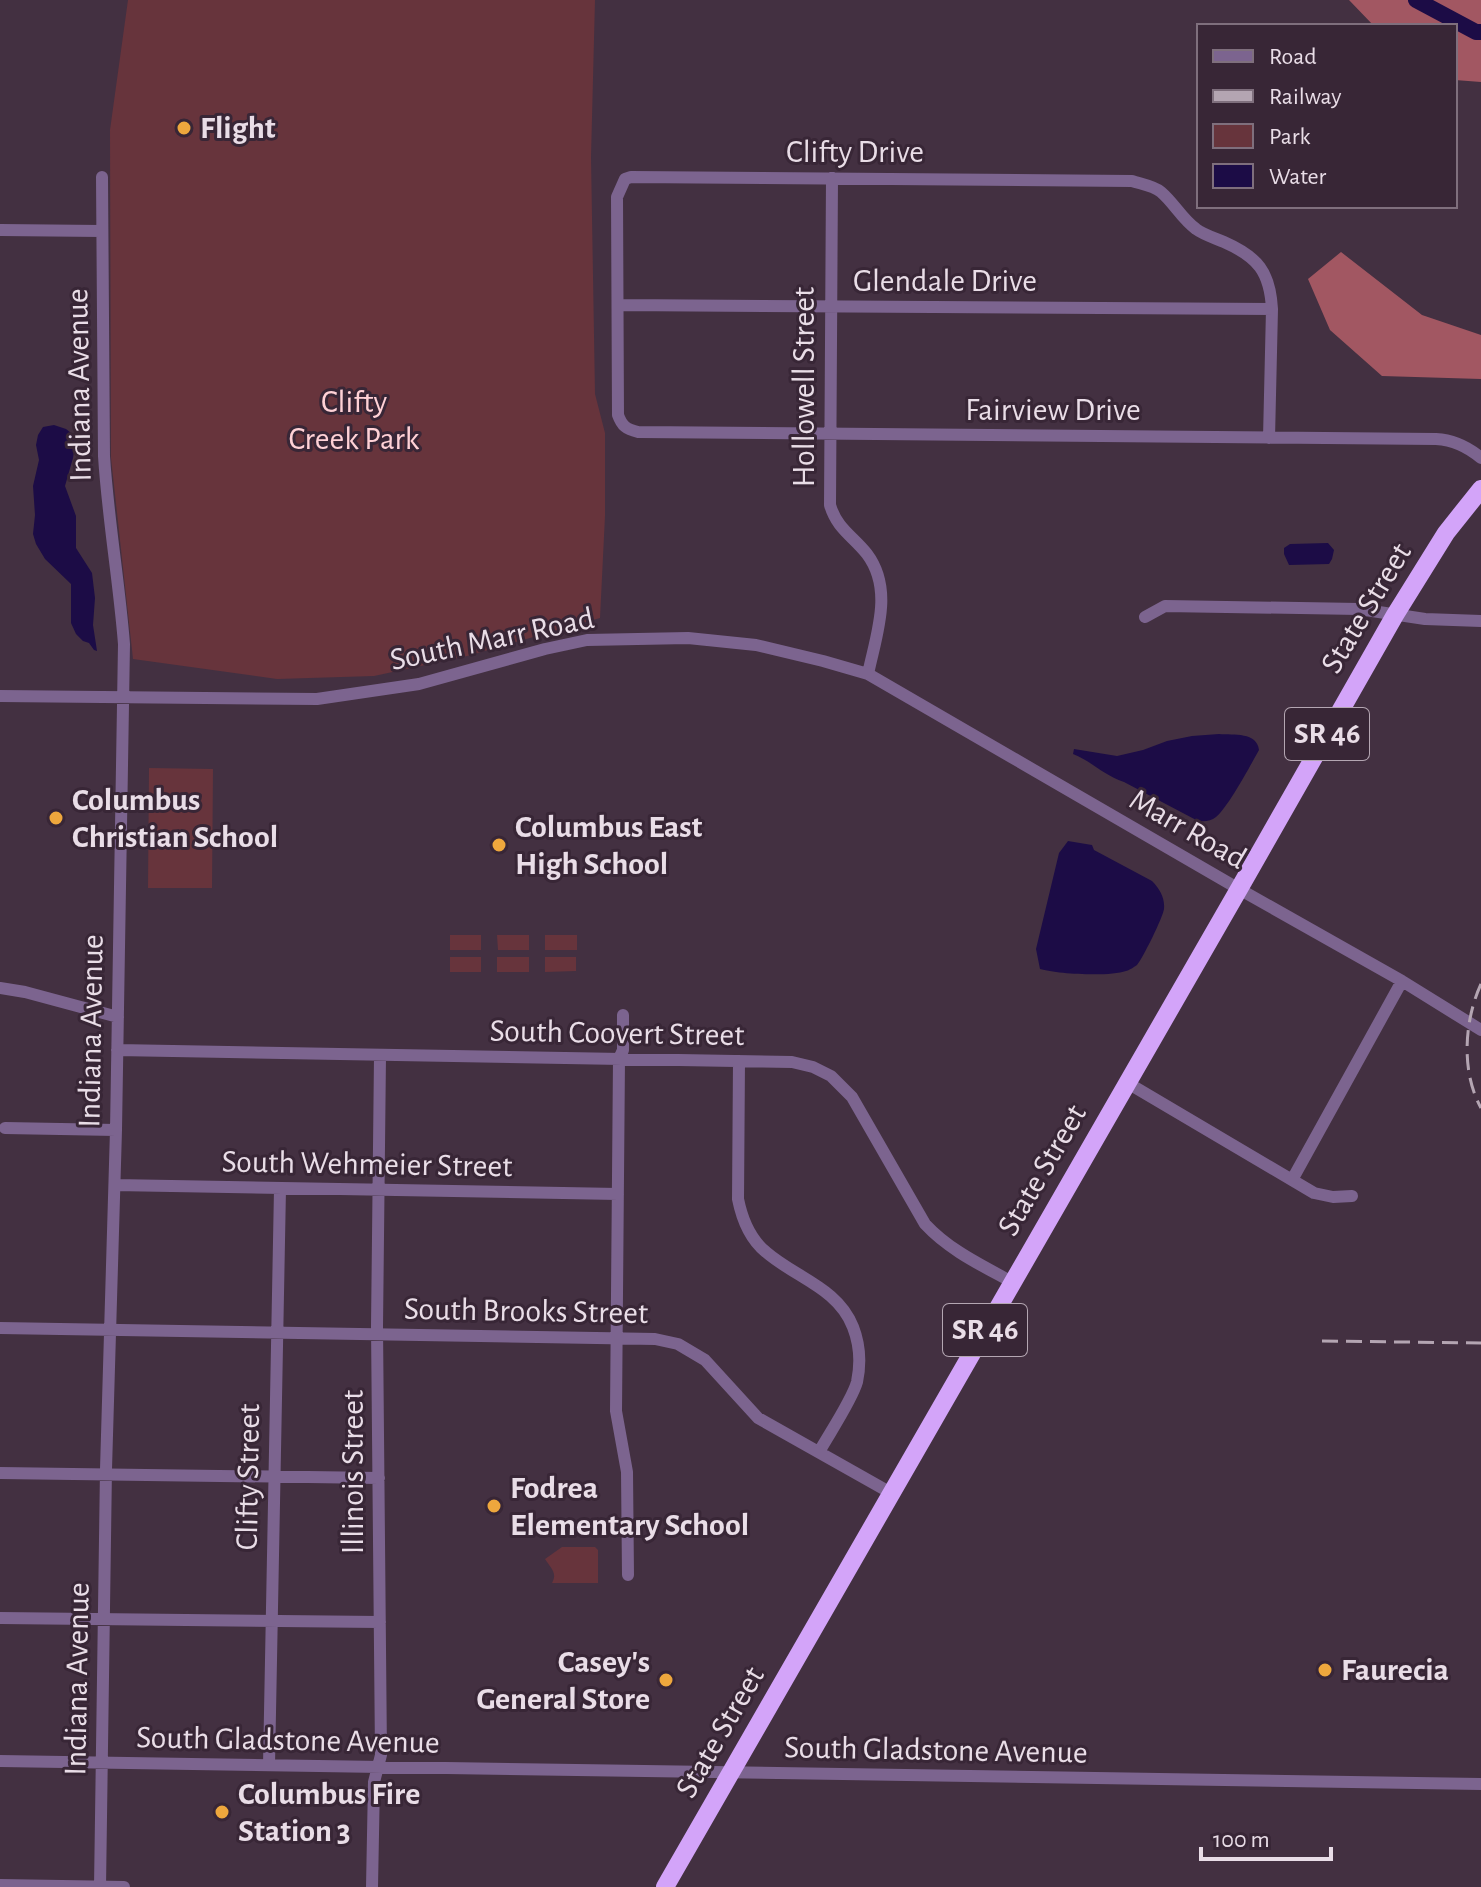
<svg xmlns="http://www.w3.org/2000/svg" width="1481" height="1887" viewBox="0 0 1481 1887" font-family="'Alegreya Sans',sans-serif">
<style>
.green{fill:#67343c}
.forest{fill:#a25762}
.water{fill:#1c0c46}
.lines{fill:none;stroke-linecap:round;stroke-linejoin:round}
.river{stroke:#1c0c46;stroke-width:16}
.minor{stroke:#7c648f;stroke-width:12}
.highway{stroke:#d3a4f9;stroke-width:18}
.rail{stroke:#b4a5b2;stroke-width:3;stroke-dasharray:16 8;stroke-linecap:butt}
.poi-dot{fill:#eea73d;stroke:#382636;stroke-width:3}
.labels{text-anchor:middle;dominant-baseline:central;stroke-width:6;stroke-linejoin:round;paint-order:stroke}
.shield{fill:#382636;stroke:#b4a6b2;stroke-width:2}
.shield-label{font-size:30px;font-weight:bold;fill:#e9dde7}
.poi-label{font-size:32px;font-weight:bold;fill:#e9dde7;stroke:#382636;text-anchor:start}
.street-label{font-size:32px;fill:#e9dde7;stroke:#382636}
.park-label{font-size:32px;fill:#ffd1d6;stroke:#382636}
</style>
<rect width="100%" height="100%" fill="#433041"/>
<path class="green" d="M128,0H595L591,157L595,394L605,433V516L600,618L467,656L374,676L277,679L133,659L111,458L110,130Z
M149,768L213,769L212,888H148Z
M450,935H481V950H450Z
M497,935H529V950H498Z
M545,935H577V950H545Z
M450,957H481V972H450Z
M497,957H529V972H497Z
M545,957H576V971L545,972Z
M562,1547H595L598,1550V1583H552C558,1573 550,1567 545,1559Z"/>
<path class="forest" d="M1349,0H1481V82L1455,80V26H1374Z
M1341,252L1422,315L1481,335V379L1382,376L1330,330L1308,279Z"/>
<path class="water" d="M54,425L66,429L76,437L73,458L65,486L76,516V548L92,573L95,598L93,625L97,651L94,650L89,643L83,641L76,634L71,623V584L45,559L36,544L33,534L35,515L33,486L39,460L36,445L38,435L43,427Z
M1328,543L1334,550L1332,559L1329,564L1289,565L1284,554V548L1290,544Z
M1219,734C1234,735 1257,732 1259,750C1250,766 1229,806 1216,817C1211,821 1205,822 1198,821L1124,782C1103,775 1093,762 1073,754L1074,749L1117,756L1143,750L1167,741L1192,736Z
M1068,841L1092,845L1094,850L1152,881C1160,889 1165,898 1164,909C1163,917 1143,958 1137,965C1136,966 1128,971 1126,971C1109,977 1057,974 1040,969L1036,949L1059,853Z"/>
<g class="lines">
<path class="river" d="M1416,0L1476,32H1481"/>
<path class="minor" d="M832,178L830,505C837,529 853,536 867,554C894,590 876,635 868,674
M0,230L102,231
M619,305L1272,309
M1269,438L1272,309C1270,272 1258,257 1224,242C1215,238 1204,235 1196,229C1182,219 1174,203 1161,192C1154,186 1141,184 1132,181L631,177L625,179L617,197L618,415C622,426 626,429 638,432C904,435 1170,437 1436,439C1454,440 1468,447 1481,458
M1145,617L1165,606L1359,609L1425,619L1481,621
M0,696L317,699L419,684L545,649L587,640L688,638L756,645L823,661L868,674L1239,889L1402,981L1481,1030
M0,988L25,992L118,1017
M623,1015V1050L619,1059L616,1411L627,1472L628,1575
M117,1050L792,1062L813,1067L831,1076L852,1097L925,1224C949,1250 981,1265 1012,1282
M739,1061L738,1199C742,1219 750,1239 766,1252C796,1278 838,1288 853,1327C860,1345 861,1363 857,1382C852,1400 829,1434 819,1452
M1126,1082L1314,1193L1333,1197L1352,1196
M5,1128L116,1130
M1292,1180L1402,981
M115,1185L618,1194
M0,1328L655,1339L678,1344L705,1360L758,1418L891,1493
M0,1473L379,1478
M0,1618L380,1622
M0,1761L1481,1784
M269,1765L280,1189
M0,1885L124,1887
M100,1887L106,1469L116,1130L124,644C119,581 108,519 104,456L102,177
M372,1887L374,1782L381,1755L377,1327L380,1056"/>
<path class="highway" d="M665,1887L1239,889L1395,615L1446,533L1481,489"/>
<path class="rail" d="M1481,984C1464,1021 1461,1072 1481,1108
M1322,1341L1481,1343"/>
</g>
<g class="poi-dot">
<circle cx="184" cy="128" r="8"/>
<circle cx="56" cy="818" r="8"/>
<circle cx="499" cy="845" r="8"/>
<circle cx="494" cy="1506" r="8"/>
<circle cx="1325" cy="1670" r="8"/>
<circle cx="666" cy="1680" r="8"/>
<circle cx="222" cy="1812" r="8"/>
</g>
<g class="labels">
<g class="shield">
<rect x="1285" y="708" width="84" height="52" rx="6"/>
<rect x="943" y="1304" width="84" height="52" rx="6"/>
</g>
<g class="shield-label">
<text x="1327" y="734">SR 46</text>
<text x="985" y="1330">SR 46</text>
</g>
<g class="poi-label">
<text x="200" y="128">Flight</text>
<text x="72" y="800">Columbus<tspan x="72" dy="37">Christian School</tspan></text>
<text x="515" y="827">Columbus East<tspan x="515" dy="37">High School</tspan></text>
<text x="510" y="1488">Fodrea<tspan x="510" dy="37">Elementary School</tspan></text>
<text x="650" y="1662" text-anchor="end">Casey's<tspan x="650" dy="37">General Store</tspan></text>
<text x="1341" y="1670">Faurecia</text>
<text x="238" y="1794">Columbus Fire<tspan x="238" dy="37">Station 3</tspan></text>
</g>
<g class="street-label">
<text x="855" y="152">Clifty Drive</text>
<text x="945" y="281">Glendale Drive</text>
<text transform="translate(79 385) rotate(-91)">Indiana Avenue</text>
<text transform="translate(804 387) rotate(-90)">Hollowell Street</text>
<text x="1053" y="410">Fairview Drive</text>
<text transform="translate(1366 608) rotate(-59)">State Street</text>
<text transform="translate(492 639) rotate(-12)">South Marr Road</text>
<text transform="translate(1188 829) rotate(30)">Marr Road</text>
<text transform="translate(91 1031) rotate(-89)">Indiana Avenue</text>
<text transform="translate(617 1033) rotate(1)">South Coovert Street</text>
<text transform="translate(367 1164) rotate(1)">South Wehmeier Street</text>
<text transform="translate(1042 1170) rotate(-60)">State Street</text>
<text transform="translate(526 1311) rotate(1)">South Brooks Street</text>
<text transform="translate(353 1472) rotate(-90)">Illinois Street</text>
<text transform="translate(248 1477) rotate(-89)">Clifty Street</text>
<text transform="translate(77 1679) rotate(-89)">Indiana Avenue</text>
<text transform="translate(720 1732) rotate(-60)">State Street</text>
<text transform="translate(288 1740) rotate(1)">South Gladstone Avenue</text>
<text transform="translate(936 1750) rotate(1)">South Gladstone Avenue</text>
</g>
<g class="park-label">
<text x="354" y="402">Clifty<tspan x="354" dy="37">Creek Park</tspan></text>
</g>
</g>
<rect x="1197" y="24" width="260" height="184" fill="#382636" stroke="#7f6f7d" stroke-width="2"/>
<rect x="1213" y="50" width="40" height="12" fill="#7c648f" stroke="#7f6f7d" stroke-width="2"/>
<text x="1269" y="64" font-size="24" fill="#e9dde7">Road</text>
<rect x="1213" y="90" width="40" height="12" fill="#b4a5b2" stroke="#7f6f7d" stroke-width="2"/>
<text x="1269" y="104" font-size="24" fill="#e9dde7">Railway</text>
<rect x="1213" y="124" width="40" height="24" fill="#67343c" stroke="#7f6f7d" stroke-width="2"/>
<text x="1269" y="144" font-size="24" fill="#e9dde7">Park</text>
<rect x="1213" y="164" width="40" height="24" fill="#1c0c46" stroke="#7f6f7d" stroke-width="2"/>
<text x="1269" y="184" font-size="24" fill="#e9dde7">Water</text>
<path d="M1201 1847v12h130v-12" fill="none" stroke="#e9dde7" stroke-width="4"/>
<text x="1213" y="1847" font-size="24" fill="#e9dde7" stroke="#382636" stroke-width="6" paint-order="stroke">100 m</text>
</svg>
